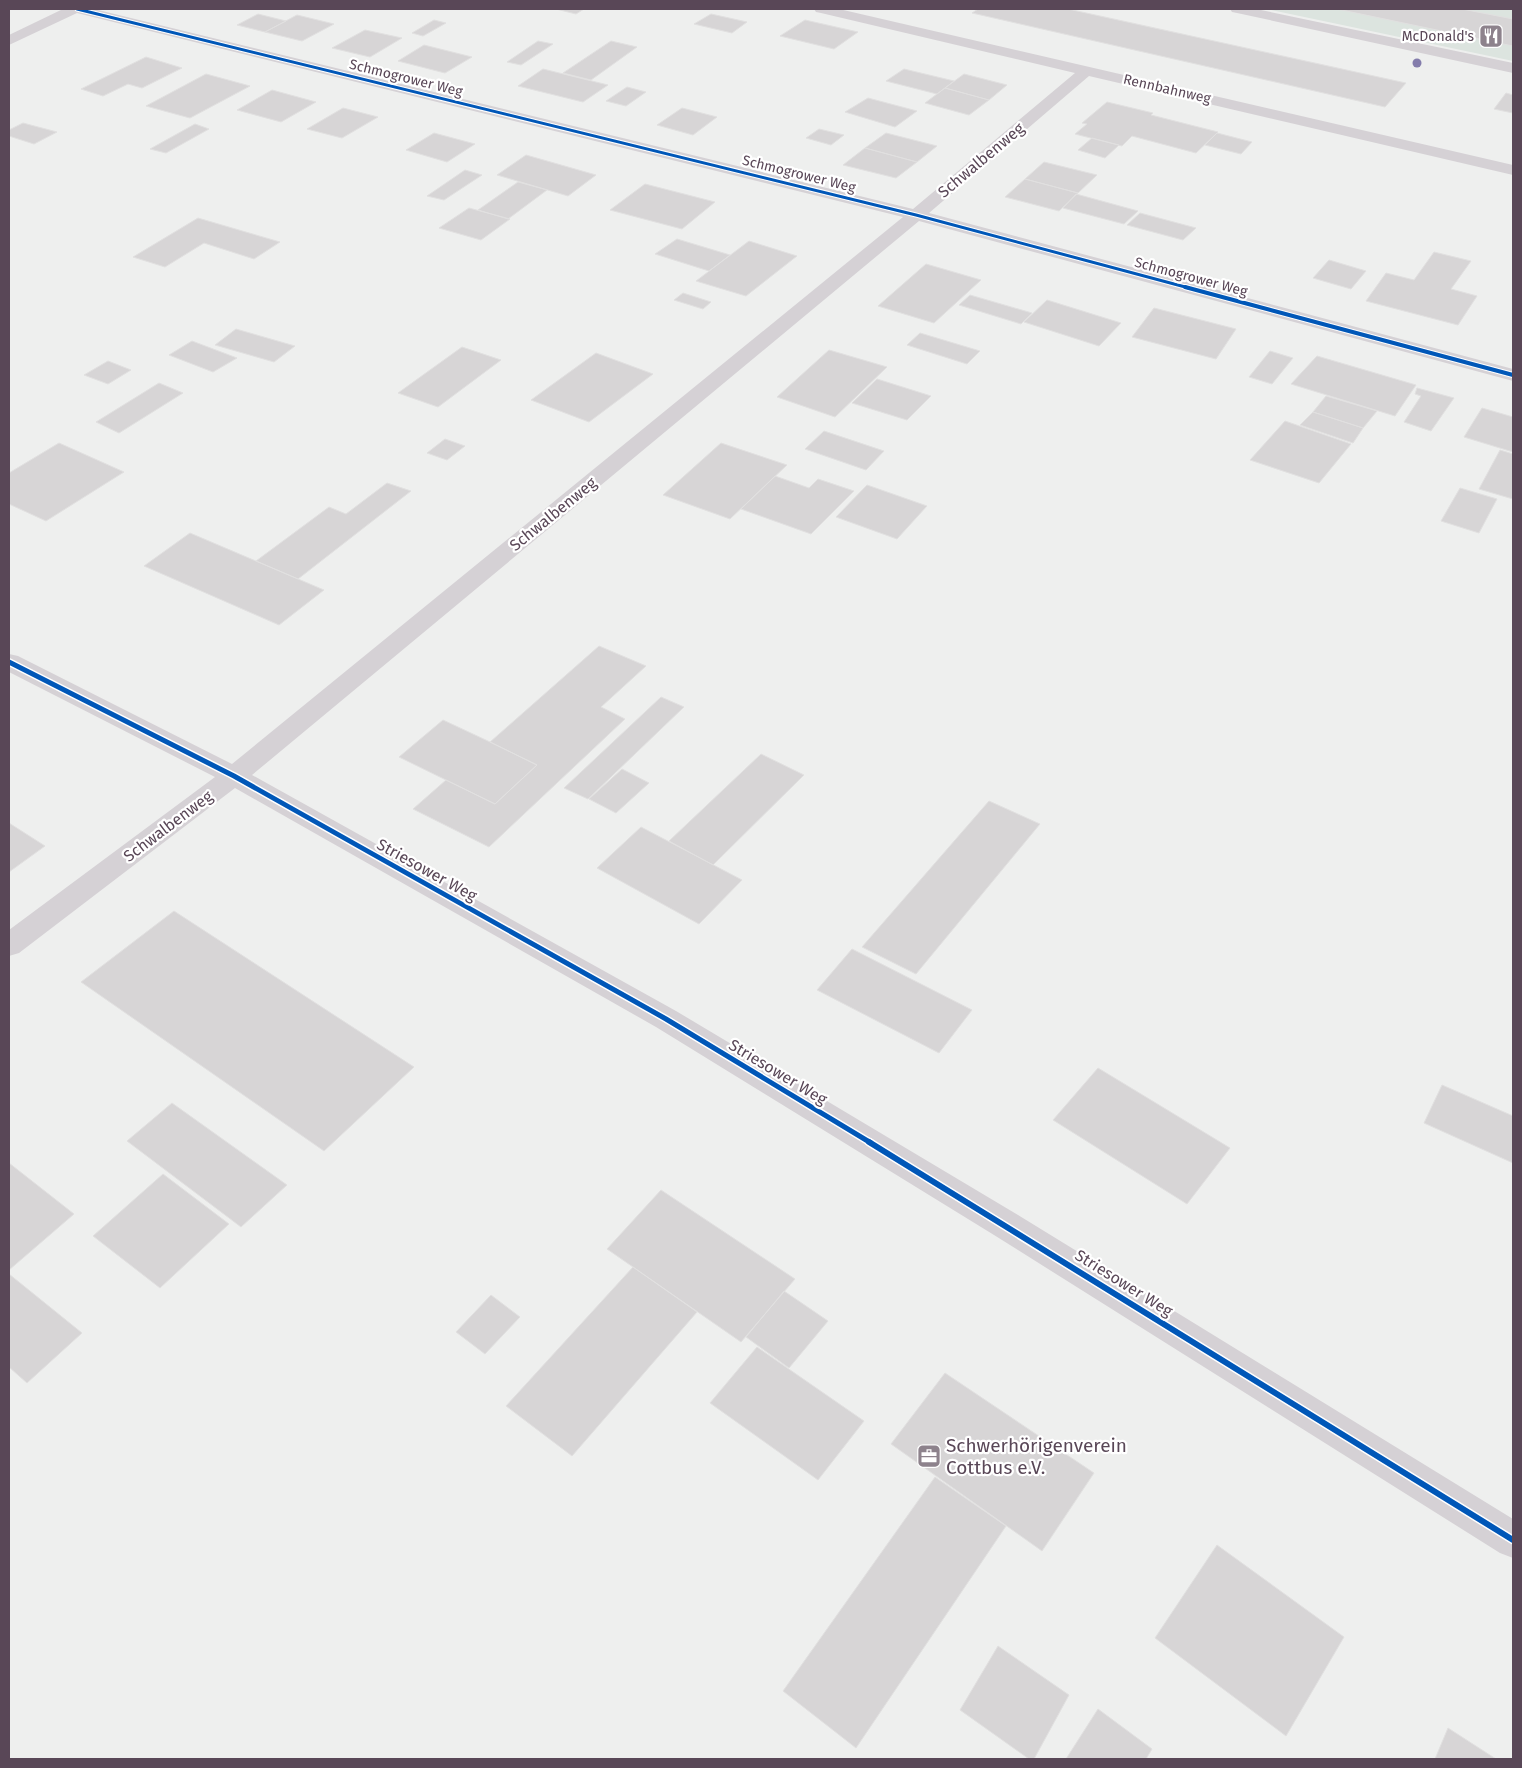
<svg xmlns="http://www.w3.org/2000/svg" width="1522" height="1768" viewBox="0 0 1522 1768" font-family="'Fira Sans',sans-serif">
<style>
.commercial{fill:#dce4df}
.building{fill:#d7d5d6;stroke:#e1e0e0}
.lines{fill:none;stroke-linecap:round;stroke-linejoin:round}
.service{fill:#d5d1d5;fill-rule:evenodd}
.minor{fill:#d5d1d5;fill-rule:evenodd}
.cycleway-far3-casing{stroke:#fff;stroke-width:5}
.cycleway-far2-casing{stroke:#fff;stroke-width:6}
.cycleway-far1-casing{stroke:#fff;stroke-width:8}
.cycleway-casing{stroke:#fff;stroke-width:9}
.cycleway-far3{stroke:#0057b8;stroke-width:3}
.cycleway-far2{stroke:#0057b8;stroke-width:4}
.cycleway-far1{stroke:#0057b8;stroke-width:5}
.cycleway{stroke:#0057b8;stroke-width:6}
.tree{fill:#837cab}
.labels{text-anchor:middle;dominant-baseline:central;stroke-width:4.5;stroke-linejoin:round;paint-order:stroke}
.far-poi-label{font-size:14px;fill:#594757;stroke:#fff;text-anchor:end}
.far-street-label{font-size:14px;fill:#594757;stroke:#fff}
.street-label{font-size:16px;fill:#594757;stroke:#fff}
.near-poi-label{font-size:19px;fill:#594757;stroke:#fff;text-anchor:start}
</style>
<rect width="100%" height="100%" fill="#eeefee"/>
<path class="commercial" d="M1267,9H1513V61Z"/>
<path class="building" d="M556,9H584L576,14Z
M978,9H1068L1406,83L1385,107L972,13Z
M1337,9H1462L1513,19V46Z
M258,14L286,21L265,32L237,25Z
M711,14L747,22L732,33L694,24Z
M297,15L334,24L302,41L265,32Z
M434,20L446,23L423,36L412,33Z
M805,20L858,32L834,49L780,36Z
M365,30L402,38L370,57L332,48Z
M538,41L553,44L521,65L507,62Z
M611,41L637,47L591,80L563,73Z
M424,45L472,57L445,73L398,61Z
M146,57L182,68L142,88L128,84L103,96L81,89Z
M543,69L608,85L583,102L518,86Z
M904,69L954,81L937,94L886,81Z
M206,74L250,86L190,118L146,106Z
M964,74L1007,85L989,100L945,88Z
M627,87L646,92L626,106L606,101Z
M945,88L989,100L969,115L925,103Z
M272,90L316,102L281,122L237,110Z
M1506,93L1513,95V113L1494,109Z
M868,98L917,111L895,127L845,112Z
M1107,102L1153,113L1151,115L1218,132L1196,153L1132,136L1122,146L1075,134L1087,124L1082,123Z
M343,108L378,117L342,138L307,129Z
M682,108L717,117L693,135L657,125Z
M23,123L57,132L34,144L9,136V130Z
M195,124L209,129L166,153L150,149Z
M819,129L844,135L831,145L806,138Z
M434,133L475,144L447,162L406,150Z
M886,133L937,146L917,162L865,148Z
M1217,133L1252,142L1241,154L1205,145Z
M1092,138L1119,145L1105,158L1078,150Z
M865,148L917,162L896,178L843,165Z
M526,155L596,175L568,196L497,175Z
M1044,162L1097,175L1078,193L1025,179Z
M465,170L482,175L444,200L427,196Z
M1025,179L1078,193L1059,211L1005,197Z
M518,182L547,190L508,219L478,210Z
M645,184L715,202L682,229L610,210Z
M1076,194L1138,211L1124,224L1063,208Z
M469,208L510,219L481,240L439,228Z
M1140,213L1196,228L1183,240L1127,225Z
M198,218L280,242L254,259L204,243L165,267L133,257Z
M677,239L730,255L709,271L655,254Z
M749,241L797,256L746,296L696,281Z
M1434,252L1471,261L1451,289L1477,296L1458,325L1366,301L1386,273L1414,280Z
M1329,260L1366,271L1351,289L1313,278Z
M926,264L981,280L934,323L878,306Z
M683,293L711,302L703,309L674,300Z
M970,295L1032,313L1021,324L959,305Z
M1047,300L1121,323L1099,346L1024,322Z
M1154,308L1236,329L1216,359L1132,337Z
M236,329L295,346L274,362L215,345Z
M920,333L980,351L967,364L907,345Z
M192,341L237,358L213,372L169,355Z
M462,347L501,360L438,407L398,393Z
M829,350L887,367L835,417L777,397Z
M1270,351L1293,358L1272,384L1249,377Z
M596,353L653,374L589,422L531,400Z
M1317,356L1416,385L1395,416L1291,384Z
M108,361L131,370L108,384L84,375Z
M877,379L931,396L907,420L852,403Z
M159,383L183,393L119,433L96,422Z
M1417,388L1454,398L1431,431L1404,422L1421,396L1415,394Z
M1326,396L1377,411L1363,428L1313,412Z
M1482,408L1513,417V452L1464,437Z
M1313,412L1363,428L1353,443L1300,425Z
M1285,421L1351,444L1319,483L1250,460Z
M824,431L884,451L866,470L805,449Z
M445,439L465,446L447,460L427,453Z
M59,443L124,472L46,521L9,504V473Z
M721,443L787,465L730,519L663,495Z
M1500,450L1513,454V499L1479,489Z
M775,476L809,488L818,479L854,491L811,534L741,509Z
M387,483L411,491L298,579L256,561L329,507L346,514Z
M867,485L927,506L897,539L836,517Z
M1460,488L1497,499L1479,533L1441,521Z
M190,533L324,590L279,625L144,566Z
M599,646L646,666L601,707L625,719L489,847L413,809L446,780L495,804L537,765L490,742Z
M661,697L684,707L588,799L564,788Z
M443,720L490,742L537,765L495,804L399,757Z
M761,754L804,775L713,865L669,841Z
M622,769L649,783L616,813L589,799Z
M989,801L1040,824L916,974L862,947Z
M9,823L45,846L9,872Z
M641,827L742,880L699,924L597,868Z
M174,911L414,1067L324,1151L81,982Z
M852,949L972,1010L939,1053L817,990Z
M1098,1068L1230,1148L1187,1204L1053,1120Z
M1442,1085L1513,1116V1163L1424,1123Z
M172,1103L287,1185L241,1227L127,1141Z
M9,1163L74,1214L9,1270Z
M163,1174L229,1224L160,1288L93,1236Z
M661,1190L795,1279L741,1342L607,1249Z
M633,1267L697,1312L572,1456L506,1406Z
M9,1274L82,1333L27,1383L9,1367Z
M784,1291L828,1321L789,1368L746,1337Z
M491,1295L520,1317L485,1354L456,1332Z
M757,1347L864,1421L818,1480L710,1403Z
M945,1373L1094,1473L1042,1551L891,1444Z
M935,1477L1006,1526L856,1748L783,1691Z
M1217,1545L1344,1637L1286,1736L1155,1638Z
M998,1646L1069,1695L1034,1759H1029L960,1710Z
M1098,1709L1152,1749L1146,1759H1066Z
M1448,1728L1496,1759H1435Z"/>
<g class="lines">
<path class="service" d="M1230,9H1256L1513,63V73L1237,13L1232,12Z"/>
<path class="minor" d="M63,9H94L913,209L1075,73L821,13L816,12L814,9H839L1513,165V175L1089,76L929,213L1513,369V381L919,221L252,775L676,1011L1018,1215L1513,1519V1558L1500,1553L994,1235L656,1027L235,788L19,953L9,956V930L215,777L9,672V654L18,656L232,764L903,217L77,13L9,45V35Z"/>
<g class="cycleway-far3-casing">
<path id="cycleway-far3" d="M77,9L916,215L1189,288"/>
</g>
<g class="cycleway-far2-casing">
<path id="cycleway-far2" d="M1185,287L1513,375"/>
</g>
<g class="cycleway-far1-casing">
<path id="cycleway-far1" d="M9,662L234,776L666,1019L871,1143"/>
</g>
<g class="cycleway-casing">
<path id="cycleway" d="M869,1142L1513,1540"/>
</g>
<use href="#cycleway-far3" class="cycleway-far3"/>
<use href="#cycleway-far2" class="cycleway-far2"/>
<use href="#cycleway-far1" class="cycleway-far1"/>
<use href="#cycleway" class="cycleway"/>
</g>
<circle class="tree" cx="1417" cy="63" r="4.5"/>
<defs>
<g id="restaurant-square" transform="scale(1.25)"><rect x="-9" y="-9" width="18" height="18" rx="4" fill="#8d828c" stroke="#fff"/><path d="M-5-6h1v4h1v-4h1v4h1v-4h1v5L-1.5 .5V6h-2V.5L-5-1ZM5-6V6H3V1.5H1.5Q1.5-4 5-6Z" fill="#fff"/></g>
<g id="office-square" transform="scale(1.25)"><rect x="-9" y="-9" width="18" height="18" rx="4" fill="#8d828c" stroke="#fff"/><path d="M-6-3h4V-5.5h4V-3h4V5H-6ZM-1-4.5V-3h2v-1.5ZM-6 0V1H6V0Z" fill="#fff"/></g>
</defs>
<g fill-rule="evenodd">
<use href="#restaurant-square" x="1491" y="36"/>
<use href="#office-square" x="929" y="1456"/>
</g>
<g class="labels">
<g class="far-poi-label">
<text x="1474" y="36">McDonald's</text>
</g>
<g class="far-street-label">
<text transform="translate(406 78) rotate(14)">Schmogrower Weg</text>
<text transform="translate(1167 89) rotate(13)">Rennbahnweg</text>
<text transform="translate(799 174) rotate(14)">Schmogrower Weg</text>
<text transform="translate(1191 277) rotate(15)">Schmogrower Weg</text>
</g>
<g class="street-label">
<text transform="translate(981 160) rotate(-40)">Schwalbenweg</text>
<text transform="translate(553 514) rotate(-39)">Schwalbenweg</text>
<text transform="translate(168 826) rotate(-37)">Schwalbenweg</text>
<text transform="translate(427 870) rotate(29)">Striesower Weg</text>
<text transform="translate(778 1072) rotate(31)">Striesower Weg</text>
<text transform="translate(1124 1283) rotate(32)">Striesower Weg</text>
</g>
<g class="near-poi-label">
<text x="946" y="1445">Schwerhörigenverein<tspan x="946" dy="22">Cottbus e.V.</tspan></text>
</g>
</g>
<rect width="1522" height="1768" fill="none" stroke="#594757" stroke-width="20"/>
</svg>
